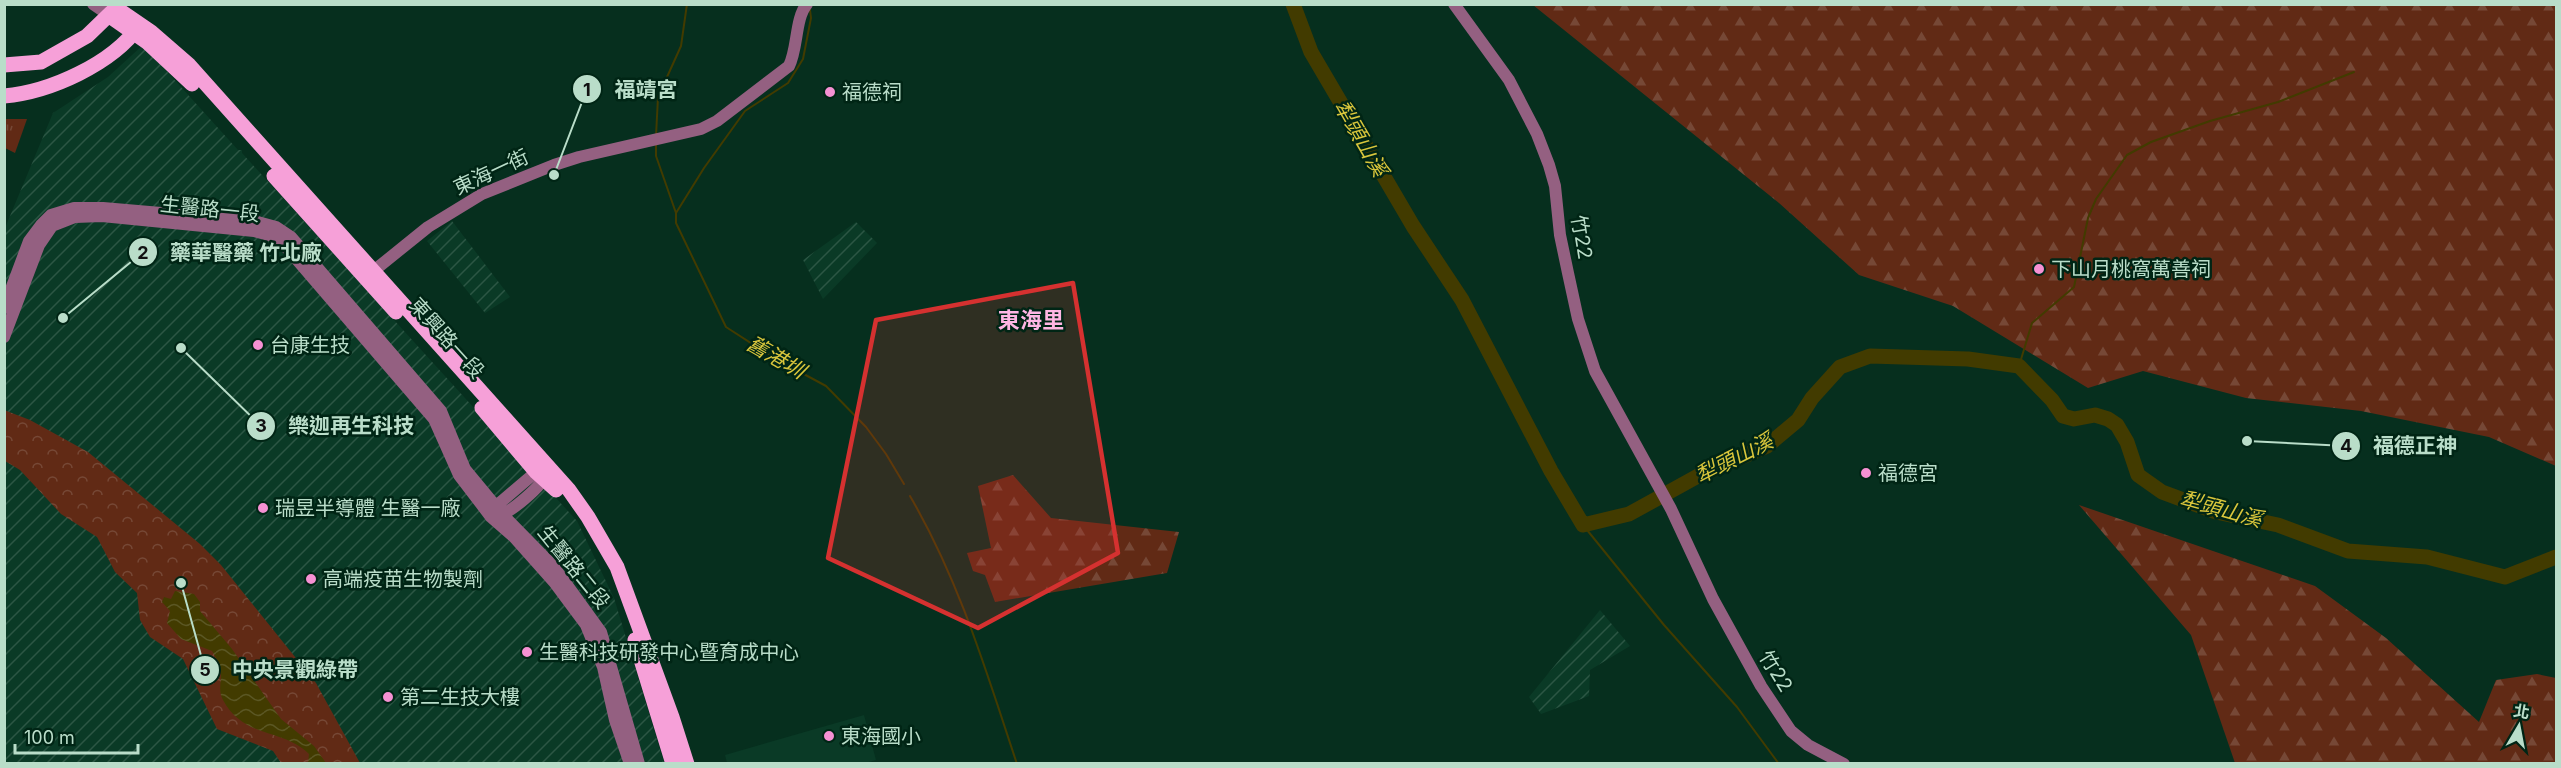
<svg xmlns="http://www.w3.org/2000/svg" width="2561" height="768" viewBox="0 0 2561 768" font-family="Inter,'Noto Sans TC',sans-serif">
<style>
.built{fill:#0a3a26}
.industrial{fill:url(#industrial-furrows)}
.grass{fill:url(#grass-tufts)}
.forest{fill:url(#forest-firs)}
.park{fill:url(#park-crowns)}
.water{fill:url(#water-waves)}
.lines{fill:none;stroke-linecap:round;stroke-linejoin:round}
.stream{stroke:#423b00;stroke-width:2}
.river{stroke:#423b00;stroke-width:15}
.minor{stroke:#946081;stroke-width:12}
.major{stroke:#f6a0d8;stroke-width:15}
.marked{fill:#d53130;fill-opacity:0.2;stroke:#d53130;stroke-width:4.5;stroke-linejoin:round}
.poi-dot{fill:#f591d3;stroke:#002515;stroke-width:2}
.labels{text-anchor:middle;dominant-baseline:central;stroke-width:5;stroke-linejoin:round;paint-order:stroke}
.poi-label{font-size:20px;fill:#b9ddc9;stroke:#002515;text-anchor:start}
.street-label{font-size:20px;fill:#b9ddc9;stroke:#002515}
.water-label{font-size:21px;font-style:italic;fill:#d9c63c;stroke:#002515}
.quarter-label{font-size:22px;font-weight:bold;fill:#feb6e3;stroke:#002515}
.leader{fill:none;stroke:#b9ddc9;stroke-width:2}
.callout-dot{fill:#b9ddc9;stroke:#002515;stroke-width:2}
.mark-label{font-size:18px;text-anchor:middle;font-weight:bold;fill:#111}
.callout-label{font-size:21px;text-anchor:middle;font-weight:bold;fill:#b9ddc9;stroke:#002515;stroke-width:5;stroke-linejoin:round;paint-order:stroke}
</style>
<defs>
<pattern id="industrial-furrows" width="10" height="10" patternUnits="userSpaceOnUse" patternTransform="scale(1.5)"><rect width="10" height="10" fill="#0a3a26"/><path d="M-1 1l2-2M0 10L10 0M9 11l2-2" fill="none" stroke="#2c5644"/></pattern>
<pattern id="grass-tufts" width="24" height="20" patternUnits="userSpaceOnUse" patternTransform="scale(1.5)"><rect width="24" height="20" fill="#612a15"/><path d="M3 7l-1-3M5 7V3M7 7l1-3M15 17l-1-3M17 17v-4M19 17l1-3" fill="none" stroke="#764836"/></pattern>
<pattern id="forest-firs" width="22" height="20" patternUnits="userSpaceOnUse" patternTransform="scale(1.5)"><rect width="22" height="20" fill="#612a15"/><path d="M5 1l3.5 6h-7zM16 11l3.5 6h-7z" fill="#764836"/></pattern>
<pattern id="park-crowns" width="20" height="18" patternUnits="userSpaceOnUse" patternTransform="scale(1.5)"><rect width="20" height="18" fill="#612a15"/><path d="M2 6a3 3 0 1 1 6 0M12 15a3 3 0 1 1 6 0" fill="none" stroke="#764836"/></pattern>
<pattern id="water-waves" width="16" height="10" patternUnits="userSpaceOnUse" patternTransform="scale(1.5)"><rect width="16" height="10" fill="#423b00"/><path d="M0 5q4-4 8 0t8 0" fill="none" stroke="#5b5724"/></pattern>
</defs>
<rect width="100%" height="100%" fill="#062f1e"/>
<path class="built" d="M864,715L876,760L862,764L727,763L725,755Z"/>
<path class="industrial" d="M143,45L238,150H242V153L577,521L614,598L664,763L5,764V228L53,113L108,77Z
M452,221L510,297L485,313L427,241Z
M856,222L877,243L823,299L803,260Z
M1600,610L1630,646L1590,670L1589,696L1541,714L1529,697Z"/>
<path class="grass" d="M5,119H27L15,153L5,148Z"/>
<path class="forest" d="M1533,5H2556V466L2489,437L2361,411L2246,398L2143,371L2088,388L1953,306L1859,275L1779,203Z
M1013,475L1051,518L1179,532L1167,573L995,602L985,575L973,571L967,553L991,548L978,486Z
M2079,505L2315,586L2386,638L2479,722L2496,680L2537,674L2556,678V763H2235L2191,635Z"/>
<path class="park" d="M4,410L30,420L88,452L200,544L221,565L316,683L360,763H281L273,751L217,729L183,659L150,637L140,620L137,593L115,572L97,537L61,514L20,470L5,461Z"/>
<path class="water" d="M175,591L194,594L200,602V611L232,649L281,719L314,746L326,763H308L309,754C282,728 244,739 223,700C217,689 223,680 220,668C219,662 215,656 212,651L181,639L167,623L170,611L162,602L164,597L171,599Z"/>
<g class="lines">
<path class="stream" d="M810,10L811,18L803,59L788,83L745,111L704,168L676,213V223L726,327L774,358L826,386L866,427L886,454L904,484
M656,136L658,97L681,46L687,4
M656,145V156L676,213
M2019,366L2032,323L2074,287L2088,218L2096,199L2127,155L2151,142L2210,121L2278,102L2354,72
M910,496C960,582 986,671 1017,764
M1583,525L1664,625L1737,707L1779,764"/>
<path class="river" d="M1293,4L1311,52L1413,226L1462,300L1551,471L1583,525L1629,514L1698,476L1767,446L1798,420L1812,398L1840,367L1870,356L1968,359L2019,366L2052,400L2063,416L2074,419L2095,415L2108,419L2117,425L2127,442L2138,475L2162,492L2216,512L2278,525L2348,551L2427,557L2505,577L2556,557"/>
<path class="minor" d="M93,4L109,15
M1454,4L1509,80L1537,134L1549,165L1555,186L1560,235L1568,273L1578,319L1595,371L1671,509L1713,599L1761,686L1791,731L1808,745L1844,764
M366,277L428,227L482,194L554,165L579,157L701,129L717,121L789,66C798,48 795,18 807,4
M4,308L29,241L41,225L51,215L74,208H103L254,221L276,227L291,237L441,411L465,469L503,515L554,567L601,632L639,764
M4,337L39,245L52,226L75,217L102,216L254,231L273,236L286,247L434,419L459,475L491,517L514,537L554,582L586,625L603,667L615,720L630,764
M494,511L496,506L536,472L545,470
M496,516C509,515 543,485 547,473"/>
<path class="major" d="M114,19L147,42L192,84
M4,65L41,62L87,36L116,8L151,32L189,65L569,490L588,517L617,567L672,717L687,764
M4,96C50,92 112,64 139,26
M274,176L396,312
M482,408L536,472L556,490
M635,640L673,764"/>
</g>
<path class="marked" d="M1073,283L1118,553L978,628L828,558L876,320Z"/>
<g class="poi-dot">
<circle cx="830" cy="92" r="6"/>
<circle cx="2039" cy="269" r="6"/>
<circle cx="258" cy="345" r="6"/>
<circle cx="1866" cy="473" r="6"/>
<circle cx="263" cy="508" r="6"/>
<circle cx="311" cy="579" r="6"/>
<circle cx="527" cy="652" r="6"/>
<circle cx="388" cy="697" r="6"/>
<circle cx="829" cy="736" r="6"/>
</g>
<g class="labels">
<g class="poi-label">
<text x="842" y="92">福德祠</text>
<text x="2051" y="269">下山月桃窩萬善祠</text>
<text x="270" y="345">台康生技</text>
<text x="1878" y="473">福德宮</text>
<text x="275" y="508">瑞昱半導體 生醫一廠</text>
<text x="323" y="579">高端疫苗生物製劑</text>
<text x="539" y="652">生醫科技研發中心暨育成中心</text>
<text x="400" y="697">第二生技大樓</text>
<text x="841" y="736">東海國小</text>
</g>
<g class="street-label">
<text transform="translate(491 172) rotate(-25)">東海一街</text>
<text transform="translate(210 209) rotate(6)">生醫路一段</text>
<text transform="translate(1582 237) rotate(81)">竹22</text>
<text transform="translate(447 338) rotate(48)">東興路一段</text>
<text transform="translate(574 567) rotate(51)">生醫路二段</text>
<text transform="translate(1776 671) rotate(58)">竹22</text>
</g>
<g class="water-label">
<text transform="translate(1361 138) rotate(60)">犁頭山溪</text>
<text transform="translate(776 357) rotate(30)">舊港圳</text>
<text transform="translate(1734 458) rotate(-27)">犁頭山溪</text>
<text transform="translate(2221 509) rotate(15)">犁頭山溪</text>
</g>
<g class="quarter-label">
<text x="1031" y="320">東海里</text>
</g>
</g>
<path class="leader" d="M554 175L587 89M63 318L143 252M181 348L261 426M2247 441L2346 446M181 583L205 670"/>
<g class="callout-dot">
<circle cx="554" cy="175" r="6"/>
<circle cx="63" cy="318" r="6"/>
<circle cx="181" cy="348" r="6"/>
<circle cx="2247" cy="441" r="6"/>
<circle cx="181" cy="583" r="6"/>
<circle cx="587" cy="89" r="15"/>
<circle cx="143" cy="252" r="15"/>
<circle cx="261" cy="426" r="15"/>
<circle cx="2346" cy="446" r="15"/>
<circle cx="205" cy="670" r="15"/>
</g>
<g class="mark-label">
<text x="587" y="96">1</text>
<text x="143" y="259">2</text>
<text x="261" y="432">3</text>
<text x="2346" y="452">4</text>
<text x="205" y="676">5</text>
</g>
<g class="callout-label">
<text x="646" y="97">福靖宮</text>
<text x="246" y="260">藥華醫藥 竹北廠</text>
<text x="351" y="433">樂迦再生科技</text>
<text x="2415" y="453">福德正神</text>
<text x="295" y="677">中央景觀綠帶</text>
</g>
<rect width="2561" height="768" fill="none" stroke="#b9ddc9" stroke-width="12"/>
<g transform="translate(2519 726) rotate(10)" stroke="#002515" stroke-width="4.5" paint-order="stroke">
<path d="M0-4.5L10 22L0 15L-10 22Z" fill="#b9ddc9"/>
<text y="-9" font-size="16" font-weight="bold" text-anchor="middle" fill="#b9ddc9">北</text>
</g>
<path d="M15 744v9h123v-9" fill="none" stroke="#b9ddc9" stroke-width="3"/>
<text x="24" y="744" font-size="18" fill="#b9ddc9" stroke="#002515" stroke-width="4.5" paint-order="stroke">100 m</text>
</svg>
